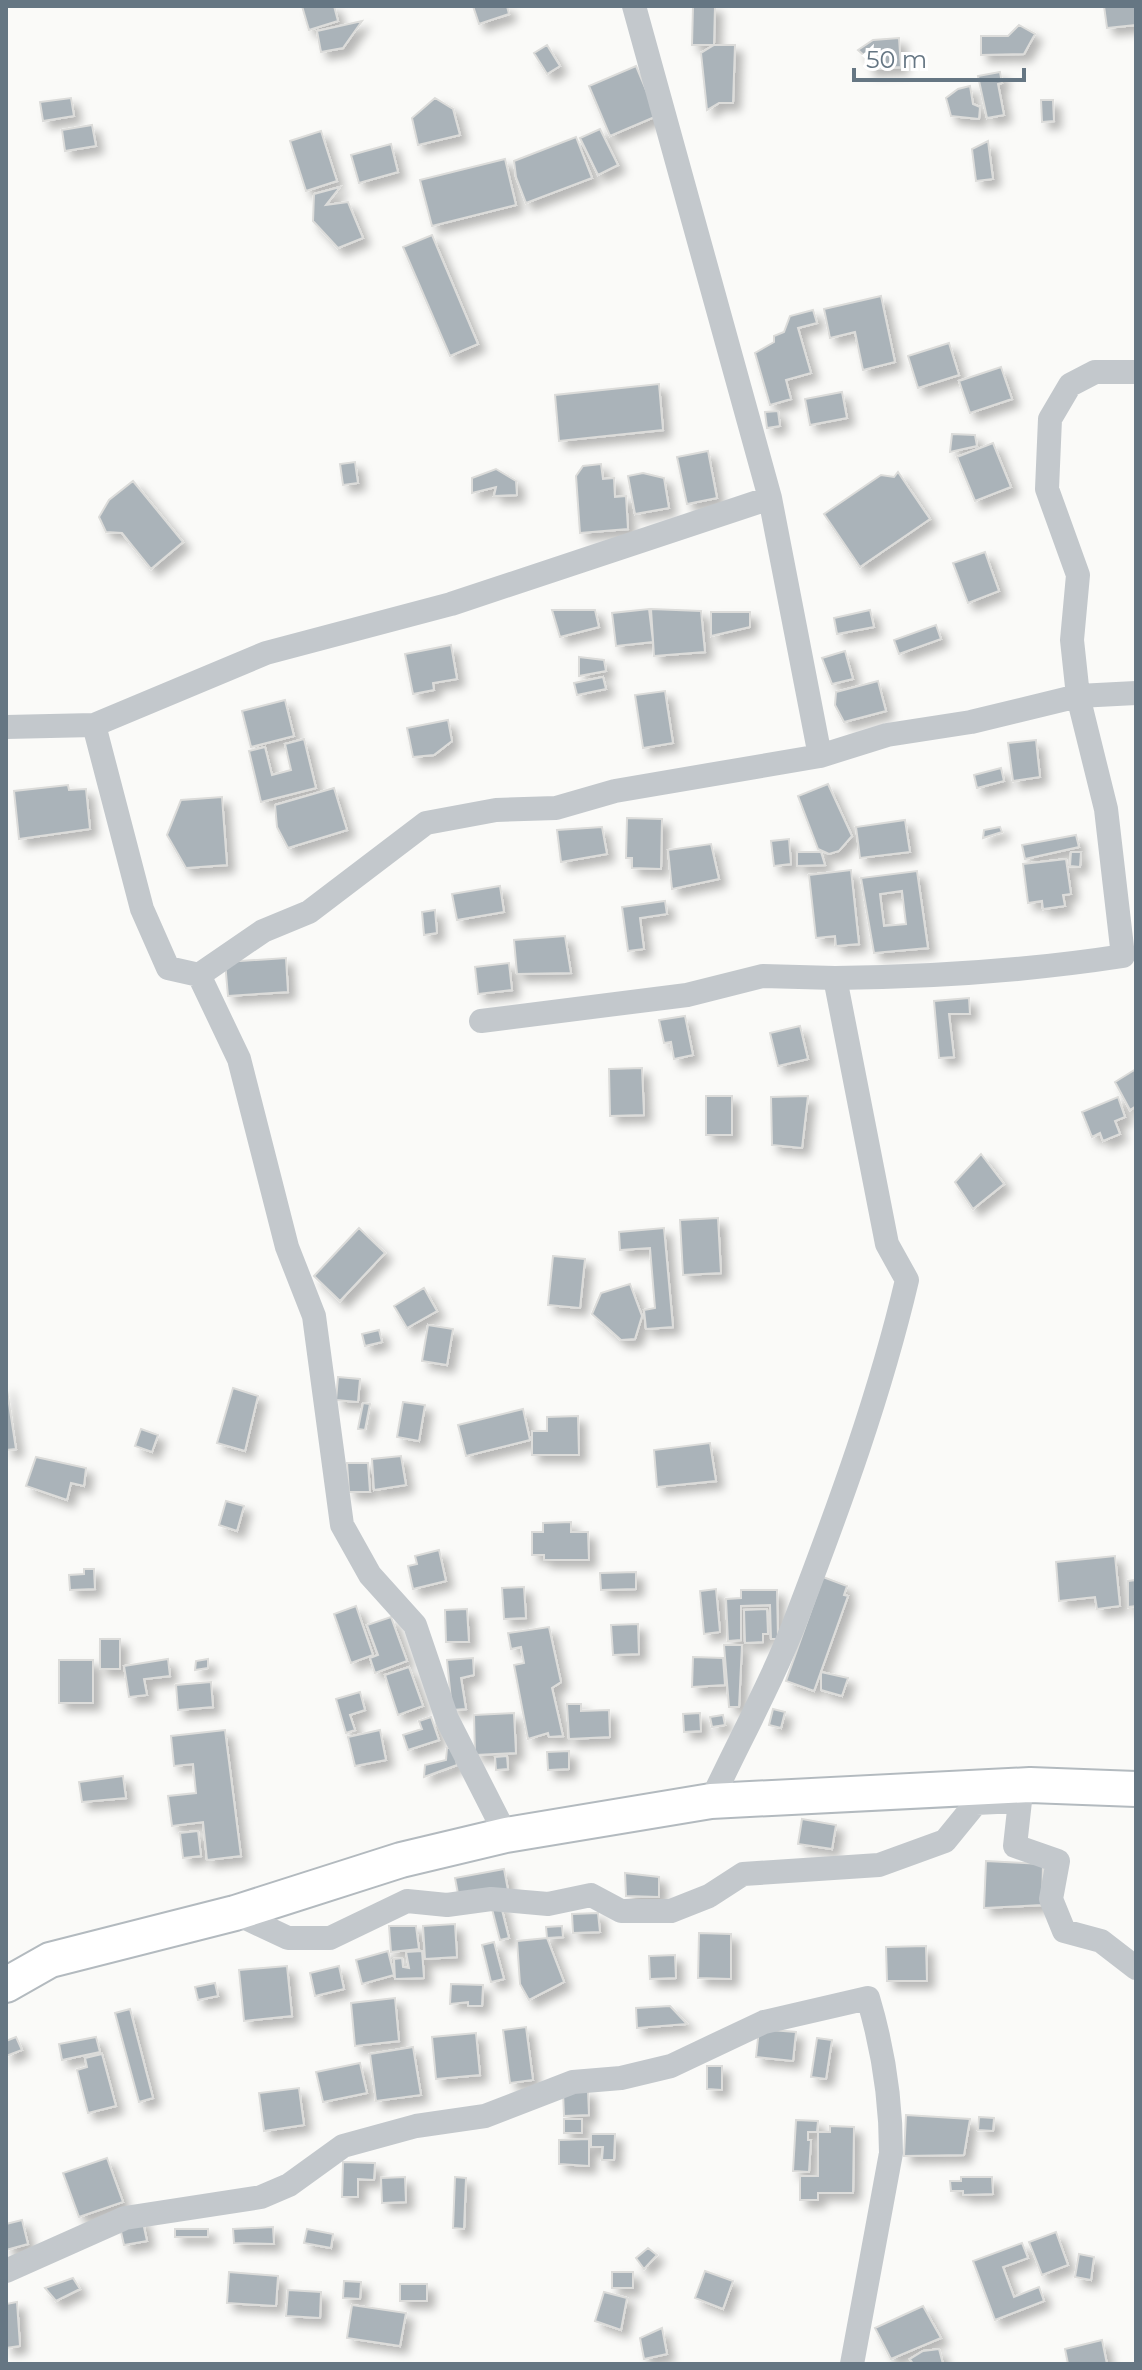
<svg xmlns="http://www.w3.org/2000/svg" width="1142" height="2370" viewBox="0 0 1142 2370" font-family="Montserrat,sans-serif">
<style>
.building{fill:#aab3b9;stroke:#dcdcda;stroke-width:2;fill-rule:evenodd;filter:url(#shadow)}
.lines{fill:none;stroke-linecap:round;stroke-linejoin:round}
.secondary-casing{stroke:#b3babf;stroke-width:38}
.street{stroke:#c3c8cc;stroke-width:24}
.secondary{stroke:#fff;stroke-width:34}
</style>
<defs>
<filter id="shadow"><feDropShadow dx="7" dy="7" stdDeviation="4" flood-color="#0004"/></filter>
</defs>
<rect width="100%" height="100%" fill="#fafaf8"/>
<path class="building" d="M302,6H334L338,21L309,30Z
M473,6H507L509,14L479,24Z
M693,6H715L714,45H692Z
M1104,6H1136V25L1107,28Z
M362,21L343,48L321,52L317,31Z
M1019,25L1035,34L1024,54L981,55V36H1008Z
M899,38L901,67L868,69L867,58L858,50L873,40Z
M547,45L560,66L547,74L534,53Z
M714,45H735L733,103H719L707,110L701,53Z
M636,66L657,116L610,136L589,86Z
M1000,72L1002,83L998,84L1004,115L987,118L978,76Z
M970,86L973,104L980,107L979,119L951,116L946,98L958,89Z
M71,98L74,116L43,121L40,102Z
M435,98L453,109L460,135L418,145L412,118Z
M1041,100H1053L1054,121L1042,122Z
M92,125L96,146L65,151L62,130Z
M600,129L618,165L598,175L580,138Z
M321,131L337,181L306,191L290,141Z
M576,137L592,178L526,203L516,177L514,161Z
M988,141L993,179L976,181L972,149Z
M391,144L398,172L359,183L351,155Z
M505,159L516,205L432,226L420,180Z
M340,187L326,205L348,202L363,238L338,248L313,221L314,194Z
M432,235L478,344L450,356L403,247Z
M881,296L895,362L863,370L855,332L830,338L824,309Z
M813,310L817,323L798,328L811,373L786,380L791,399L770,405L755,353L774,342V336L784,332L790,316Z
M949,343L959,375L918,388L908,356Z
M1001,367L1012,399L970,413L959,381Z
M659,384L663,430L559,441L555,395Z
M842,392L847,418L810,425L805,399Z
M778,411L780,426L767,428L765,412Z
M952,434L975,435L977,446L950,452Z
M993,443L1011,487L975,501L957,457Z
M708,451L717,498L687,504L677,457Z
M355,462L358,483L343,485L340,464Z
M601,464L603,479L614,478L615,497L626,496L628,529L580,533L576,476L583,466Z
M496,469L516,481L517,495L494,496L496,487L472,493V478Z
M898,472L930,519L860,567L824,514L881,475L894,477Z
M643,473L664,478L669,508L635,514L628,476Z
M133,481L183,542L151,569L122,533L106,532L99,517L109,500Z
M985,552L999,591L968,603L953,563Z
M649,609L653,642L616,646L612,613Z
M651,609L701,611L705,652L654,656Z
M552,610H595L599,627L560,637Z
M870,610L874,627L837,634L834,618Z
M711,612H750V627L711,636Z
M936,625L941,639L899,654L894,640Z
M451,645L457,679L433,683L434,690L413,694L405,654Z
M845,651L853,679L832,684L822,658Z
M579,657L604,660L606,671L579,676Z
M603,677L606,689L577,695L574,683Z
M878,681L886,711L844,722L835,705L836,692Z
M665,691L673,743L643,748L635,695Z
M285,700L294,736L251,747L242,711Z
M448,720L452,741L434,755L413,757L407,728Z
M304,739L316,788L261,802L249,751L265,747L272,775L291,770L285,744Z
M1036,740L1040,777L1013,781L1008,743Z
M1001,768L1004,781L977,788L974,775Z
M828,784L852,836L839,851L829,854L818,849L798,796Z
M68,785L69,790L86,789L90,829L19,839L14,791Z
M334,788L347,830L288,848L277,827L275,805Z
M222,797L227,865L186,868L167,835L181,800Z
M627,818L662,819L661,869L632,868V858H626Z
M905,820L910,852L860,858L856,827Z
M602,827L607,854L561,862L557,830Z
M1000,827L1002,832L983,838L984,830Z
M1076,835L1079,847L1025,859L1022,845Z
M789,839L791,864L774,866L771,841Z
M711,844L719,879L672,889L668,850Z
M797,852H821L825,865L797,866Z
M1071,852H1081L1080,867L1070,866Z
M1066,859L1071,894L1063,895L1065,906L1043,909L1042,901L1028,903L1023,864Z
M851,870L859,944L836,946L835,936L816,938L809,875Z
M917,871L928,948L874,953L861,878ZM902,891L906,924L884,926L880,894Z
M500,886L504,912L457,920L452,894Z
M665,901L667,914L640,918L644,949L628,951L622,907Z
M435,910L437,933L424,935L422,912Z
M565,936L571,973L517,974L514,940Z
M286,958L288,992L228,996L225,962Z
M509,963L512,990L478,994L475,967Z
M969,998L970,1014H949L954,1057L939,1058L934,1001Z
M685,1016L693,1055L674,1059L671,1042L664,1043L659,1020Z
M800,1026L808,1059L778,1066L770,1033Z
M642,1068L644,1115L610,1116L609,1069Z
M1136,1069V1106L1130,1110L1115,1082Z
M706,1096H732V1135H706Z
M808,1096L802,1148L772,1145L771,1097Z
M1118,1097L1125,1117L1115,1121L1120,1134L1103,1141L1100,1133L1092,1137L1082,1112Z
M981,1154L1004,1184L973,1209L955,1182Z
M718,1218L721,1273L683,1275L680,1220Z
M359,1228L385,1253L340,1301L314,1276Z
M664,1228L673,1327L646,1329L644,1310L655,1308L650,1248L620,1250L619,1232Z
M553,1256L585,1259L580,1308L548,1305Z
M630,1284L642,1316L635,1339L621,1340L592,1314L601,1293Z
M424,1288L437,1311L407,1328L394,1306Z
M428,1325L453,1329L447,1365L422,1361Z
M379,1330L382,1342L365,1346L362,1334Z
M338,1377L360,1379L358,1402L336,1400Z
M6,1384L16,1449L6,1450Z
M233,1388L258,1396L245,1451L217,1443Z
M403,1402L425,1405L419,1441L397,1437Z
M363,1403L370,1404L365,1430L358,1429Z
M523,1409L530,1440L466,1456L458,1425Z
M578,1416L579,1455H532V1431H547V1417Z
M141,1429L158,1435L152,1452L135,1446Z
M710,1443L716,1481L657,1487L654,1450Z
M401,1456L406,1485L374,1490L372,1459Z
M36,1457L86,1468L84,1486L71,1483L67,1500L26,1486Z
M347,1463H368L370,1492H349Z
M226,1501L244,1506L237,1531L219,1525Z
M571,1522V1532H588L589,1560H544V1555H532V1532H543V1523Z
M439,1550L446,1581L413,1589L408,1566L417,1564L415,1556Z
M1115,1556L1120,1606L1097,1609L1095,1597L1059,1601L1056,1562Z
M84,1569H94L95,1589L70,1590L69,1575L84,1574Z
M636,1572V1589L601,1590L600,1573Z
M823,1577L847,1586L844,1595L848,1596L814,1691L786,1681Z
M1136,1580V1606L1128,1607V1581Z
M524,1587L526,1618L504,1619L502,1588Z
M716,1589L720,1632L704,1634L700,1591Z
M741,1590H777L778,1639H771L770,1605L741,1606V1640L728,1641L726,1599L741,1598Z
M356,1606L373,1655L351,1663L334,1614Z
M467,1609L469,1642H446L445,1610Z
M767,1609L768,1634H763V1642L745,1643L744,1610Z
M391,1617L407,1661L375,1673L370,1658L378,1655L367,1625Z
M638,1624L639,1654L613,1655L611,1625Z
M549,1627L561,1682L552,1688L563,1736L549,1737L548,1733L528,1739L514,1665L524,1663L521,1647L511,1649L508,1633Z
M100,1639H120V1669H100Z
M724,1645H742L739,1707H729Z
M693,1657L723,1658L725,1685L692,1687Z
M473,1658L474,1675L461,1678L466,1709L452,1710L447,1660Z
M168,1659L170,1676L144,1679L147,1695L129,1697L124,1666Z
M208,1659V1668L195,1670L196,1661Z
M59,1660H93V1703H59Z
M409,1667L423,1706L398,1715L385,1675Z
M821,1672L848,1678L842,1696L821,1690Z
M211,1682L213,1707L178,1710L176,1685Z
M360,1692L365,1710L350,1715L355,1730L346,1733L336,1699Z
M567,1704H581V1711L609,1710L610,1737L569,1739Z
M773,1709L785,1712L781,1728L769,1725Z
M514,1713L516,1753L475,1755L474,1715Z
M700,1713L701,1731L684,1732L683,1714Z
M723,1715L725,1725L712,1727L710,1717Z
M431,1717L439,1740L408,1750L403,1735L422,1729L419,1721Z
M225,1730L241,1856L207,1860L203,1822L172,1826L168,1796L196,1793L193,1764L174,1766L171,1736Z
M380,1730L386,1760L355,1766L348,1737Z
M447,1748H454L457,1765L424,1777L425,1765L446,1760Z
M569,1751V1769L548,1770L547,1752Z
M507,1756L508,1769L496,1770L495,1757Z
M123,1776L126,1798L82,1802L79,1782Z
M802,1819L836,1825L832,1849L798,1844Z
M198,1831L201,1856L183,1858L180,1833Z
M986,1861L1043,1864L1042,1905L984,1908Z
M504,1869L508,1890L459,1899L455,1878Z
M625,1873L659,1877V1897L626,1896Z
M500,1902L509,1938L500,1940L491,1905Z
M598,1913L600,1932L573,1933L572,1914Z
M455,1924L457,1957L425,1959L423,1926Z
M389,1926H416L419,1949L391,1952Z
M562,1926L563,1937L547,1938L546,1927Z
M699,1933L731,1934V1979L698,1978Z
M547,1938L564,1982L529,2000L520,1984L517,1941Z
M494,1942L504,1979L491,1982L482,1945Z
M926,1946L927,1981H887L886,1947Z
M388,1951L394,1975L362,1984L356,1960Z
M422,1951L424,1978L395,1979L394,1959L402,1958L403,1967L409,1968L406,1952Z
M675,1955L676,1978L650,1979L649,1956Z
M287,1966L292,2016L244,2021L239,1970Z
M339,1966L344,1989L315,1996L310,1973Z
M215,1983L218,1996L198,2000L195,1987Z
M451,1984L483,1985L482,2006H468V2002L450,2004Z
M395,1998L399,2041L355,2046L351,2003Z
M670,2006L687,2024L637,2028L636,2008Z
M130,2009L153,2098L139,2102L115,2013Z
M526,2027L533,2080L510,2083L503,2030Z
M759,2029L796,2032L793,2061L756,2057Z
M476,2033L480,2075L436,2079L432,2037Z
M16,2037L22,2050L6,2056V2041Z
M96,2037L100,2052L62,2060L59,2044Z
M817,2038L832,2040L826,2079L811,2077Z
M413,2047L421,2095L376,2101L370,2054Z
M102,2054L116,2106L88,2113L77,2070L87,2067L85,2058Z
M360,2063L367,2093L323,2102L316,2072Z
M707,2066H722V2090L707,2089Z
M299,2088L304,2125L264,2131L259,2093Z
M588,2090L589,2115L564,2116L563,2092Z
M906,2115L970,2119L964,2155L904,2156Z
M979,2117L994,2118L993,2131L978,2130Z
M564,2119H582V2133H564Z
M796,2120L818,2121L817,2132H808V2140H811L809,2172L793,2171Z
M830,2126L854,2127L853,2193H818V2200H800V2176H818V2132H830Z
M591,2134H615L614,2160H602L603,2147H591Z
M589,2139V2166L559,2164V2140Z
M107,2158L123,2202L79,2217L63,2173Z
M343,2162L375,2163L374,2180L358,2179V2197H342Z
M405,2177L406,2202L382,2203L381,2178Z
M455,2177L466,2178L464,2229L453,2228Z
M961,2177H992L993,2194L963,2195V2191H951L950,2181H961Z
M142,2218L147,2241L124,2245L119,2223Z
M22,2220L28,2244L6,2250V2224Z
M273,2227L274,2244L234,2243L233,2229Z
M175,2229H208V2237H175Z
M307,2229L333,2234L331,2248L304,2243Z
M1056,2232L1068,2265L1042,2275L1029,2242Z
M1022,2243L1028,2258L1003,2267L1014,2297L1039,2287L1044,2301L995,2320L973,2261Z
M648,2248L657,2255L644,2269L636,2258Z
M1079,2254L1094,2257L1091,2280L1075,2277Z
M705,2271L733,2281L723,2309L695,2298Z
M229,2272L278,2276L276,2306L227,2303Z
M612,2272H633V2288H612Z
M73,2278L80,2289L56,2301L45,2288Z
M344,2281L361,2282L360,2299L343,2298Z
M400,2284H427V2301H400Z
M288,2290L321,2292L320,2318L286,2316Z
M604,2292L627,2298L621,2330L595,2321Z
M17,2302L20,2346L6,2348V2304Z
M352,2305L406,2313L400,2346L347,2338Z
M923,2306L941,2338L891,2359L875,2328Z
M662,2328L667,2354L644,2359L640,2338Z
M1102,2340L1107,2364H1068L1065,2349Z
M939,2349L943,2364H913L910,2359L923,2351Z"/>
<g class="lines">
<g class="secondary-casing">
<path id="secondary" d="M6,1985L50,1960L235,1913L401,1860L506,1835L711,1801L1030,1785L1136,1789"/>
</g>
<path class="street" d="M634,6L770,498L820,756
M94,725L142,909L168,968L199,975L263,931L309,912L426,823L496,810L556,808L615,791L820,756L887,735L971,722L1078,696L1136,693
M6,727L94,725L266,653L451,604L770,498
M199,975L239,1059L287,1247L314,1316L342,1525L370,1575L415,1625L447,1719L506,1835
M481,1021L687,995L763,976L835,978
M711,1801C740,1739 774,1678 798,1614C840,1504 880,1395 907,1280L887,1244L835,978C933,977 1026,971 1123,956L1106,809L1078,696L1072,640L1078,575L1047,489L1050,419L1070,385L1095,372H1136
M235,1913L288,1938H330L407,1901L447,1905L491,1899L548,1904L591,1895L621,1911H671L709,1896L743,1874L879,1865L945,1841L976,1803L1020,1801L1015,1846L1058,1861L1051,1899L1064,1931L1101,1941L1136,1968
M6,2271L125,2218L261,2197L289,2185L343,2146L416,2126L485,2116L573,2082L621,2078L671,2066L764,2022L868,1998C883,2048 891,2100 891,2153L852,2364"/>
<use href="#secondary" class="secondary"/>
</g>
<rect width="1142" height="2370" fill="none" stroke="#657683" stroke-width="16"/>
<path d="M854 68v12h170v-12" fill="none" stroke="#657683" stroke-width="4"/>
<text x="866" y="68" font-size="24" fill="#657683" stroke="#ffffff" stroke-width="6" paint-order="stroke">50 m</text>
</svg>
